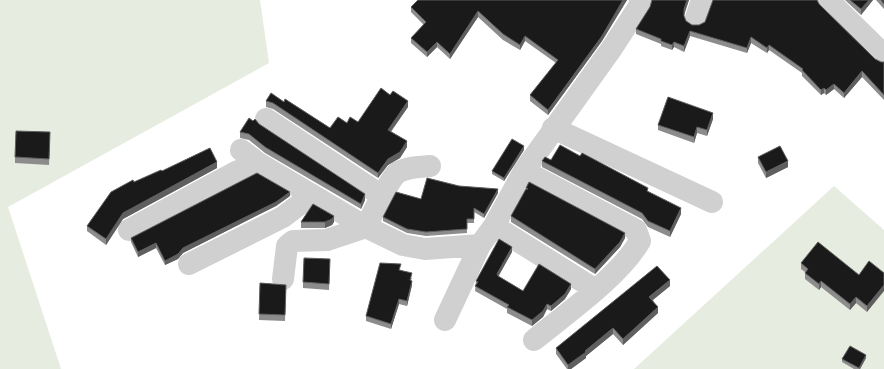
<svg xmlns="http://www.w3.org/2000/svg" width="884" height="369" viewBox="0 0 884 369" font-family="'Golos Text',sans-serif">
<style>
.green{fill:#e6ecdf}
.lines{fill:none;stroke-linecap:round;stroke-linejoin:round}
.minor{stroke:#d0d0d0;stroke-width:22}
.wall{fill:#8c8c8c}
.shaded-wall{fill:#5f5f5f}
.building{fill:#1a1a1a;stroke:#5f5f5f}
</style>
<rect width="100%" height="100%" fill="#fff"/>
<path class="green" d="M0,0H260L269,63L8,207L61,369H0Z
M834,186L884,230V369H634Z"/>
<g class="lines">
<path class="minor" d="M828,0L884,55
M696,18L702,0
M266,119L382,196
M553,128L712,202
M241,150L258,163L366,227L403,245L425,249L480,245
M524,171L636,230L640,241C620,276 566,314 534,340
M494,226L596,290
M129,230L236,172L258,163
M189,264L283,217L312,195
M283,279L287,246L293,241L327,240L366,227C372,215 388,181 397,173C406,167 420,167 430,166
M445,320L480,245L494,226L524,171L612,48L638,8L641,0"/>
</g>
<path class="wall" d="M627,0L602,41L548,115L530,101V95L556,63L525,41L520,50L503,40L478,17L450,59L437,47L427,57L411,43V38L424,25L411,12V7Z
M652,0H689L684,16L686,21L692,25H699L819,4L875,59L881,62H884V100L862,77L844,98L834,89L826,95L824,93L821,95L802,76V73L769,50L767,53L751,43L747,53L690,36L684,52L674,47L672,50L661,46V44L636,34V29L650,7Z
M845,0H873L861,15Z
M876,0H884V9Z
M266,101L284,102L330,128L347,123L358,122L408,107L391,132L407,147L400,158L388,165L378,178L273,109L266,107Z
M713,119L707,136L697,133L694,143L658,130V125Z
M253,121L259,124L365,200L361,209L265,153L249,140L240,138V132Z
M50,138L49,165L15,163V157Z
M524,150L504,181L492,174V171Z
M580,156L648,192L681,214L670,237L648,227L642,219L542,167V161Z
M758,157L788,167L766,178L758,163Z
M217,168L123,219L106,245L87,231V226L134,182L162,171Z
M459,186L498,193L484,218L474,212V223H467V233L426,236L407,233L383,221V217L421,199Z
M526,188L625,238L620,247L595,274L511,222V216L526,189Z
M290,196L276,206L183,253L178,259L165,265L156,248L138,257L131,242V238Z
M313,204L334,222L332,225L325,228H301V222Z
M512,252L498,276L523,291L571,289L565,299L551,311L547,309L543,317L532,326L507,313V309L475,291L476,281Z
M869,261L867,312L856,303L850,310L821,287L819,290L805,279V272L801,269V263L859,275Z
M330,265L329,290L303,288V282Z
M401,268L400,270L412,278L411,280L412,285L407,306L399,304L391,329L366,321V316Z
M260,283L286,285L285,321L259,320Z
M670,286L653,300L658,313L623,345L613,334L586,356V358L571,369H567L556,354V348Z
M866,358L860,369H854L842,362V359Z"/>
<path class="shaded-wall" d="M623,0H627L602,41L548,115V110Z
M687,0H689L684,14V9Z
M869,0H873L861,15V9Z
M478,11V17L450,59V54Z
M690,31V36L684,52V46Z
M525,36V41L520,50V45Z
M751,37V43L747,53V48Z
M437,42V47L427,57V52Z
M674,42V47L672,50V45Z
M769,45V50L767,53V48Z
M862,71V77L844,98V93Z
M834,84V89L826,95V90Z
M824,88V93L821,95V90Z
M408,101V107L388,135V130Z
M713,113V119L707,136V130Z
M697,127V133L694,143V137Z
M407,141V147L400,158L388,165L378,178V173L388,159Z
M524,146V150L504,181V178Z
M788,161V167L766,178V172Z
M217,162V168L123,219L106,245V239L123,213Z
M498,189V193L484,218V214Z
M290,192V196L276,206L183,253L178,259L165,265V261L183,248Z
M365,194V200L361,209V204Z
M681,208V214L670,237V231Z
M334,216V222L332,225L325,228V222Z
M625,233V238L620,247L595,274V269Z
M156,243V248L138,257V252Z
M512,247V252L497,279V274Z
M670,280V286L649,303V297Z
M412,281V285L407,306V301Z
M821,281V287L819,290V284Z
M571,284V289L565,299L551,311V306Z
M884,285V291L867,312V306Z
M856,297V303L850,310V304Z
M399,299V304L391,329V324Z
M547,304V309L543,317L532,326V320Z
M658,307V313L623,345V339Z
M613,328V334L586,356V358L571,369H568V365Z
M866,355V358L860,369H859Z"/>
<path class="building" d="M418,0H623L602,36L548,110L530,95L558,60L525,36L520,45L503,34L478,11L450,54L437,42L427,52L411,38L426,22L411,7Z
M652,0H687L684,9V16L686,21L692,25H699L705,22L713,0H817L819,4L875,59L881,62H884V95L862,71L844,93L834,84L826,90L824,88L821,90L802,70L803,69L769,45L767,48L751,37L747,48L690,31L684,46L674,42L672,45L661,41V39L636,29L650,7Z
M850,0H869L861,9Z
M881,0H884V4Z
M381,88L390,95L393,91L408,101L388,130L407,141L400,152L388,159L378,173L273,103L266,101L271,93L284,102L285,99L330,128L338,117L347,123L350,117L358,122Z
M668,97L713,113L707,130L697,127L694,137L658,125Z
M249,118L253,121L255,119L259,124L365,194L361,204L265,147L249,134L240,132Z
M16,131L50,132L49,159L15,157Z
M512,139L524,146L504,178L492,171Z
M560,145L580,156L582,153L648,188L647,191L681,208L670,231L648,221L642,213L542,161L545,157L551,160Z
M780,146L788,161L766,172L758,157Z
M210,148L217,162L123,213L106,239L87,226L111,192L133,180L134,182L161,170L162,171Z
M257,173L290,192L276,202L183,248L178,254L165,261L156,243L138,252L131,238Z
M427,178L459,186L498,189L484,214L474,208V219H467V229L426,232L407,229L383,217L396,192L421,199Z
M529,182L625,233L620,242L595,269L511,216L526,189H528L526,188Z
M313,204L334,216L332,219L325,222H301Z
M499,239L512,247L497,274L498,276L523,291L539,264L571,284L565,294L551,306L547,304L543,311L532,320L507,307L509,305L475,286L478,282L476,281Z
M818,242L859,275L869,261L884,273V285L867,306L856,297L850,304L821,281L819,284L805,273L808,269L801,263Z
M304,258L330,259L329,284L303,282Z
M380,263L401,264L399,270L412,273L410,280L412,281L407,301L399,299L391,324L366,316Z
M657,266L670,280L649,297L658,307L623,339L613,328L585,351L586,352L568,365L556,348Z
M260,283L286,285L285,315L259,314Z
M850,346L866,355L859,368L842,359Z"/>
</svg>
